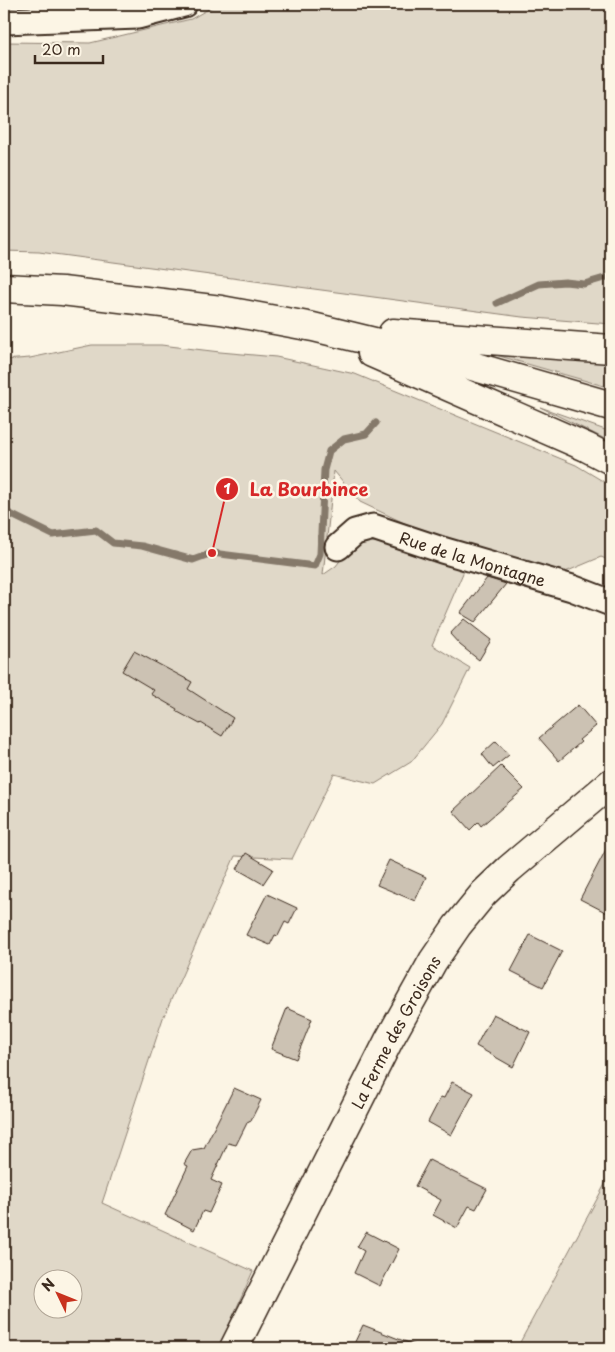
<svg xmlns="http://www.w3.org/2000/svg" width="615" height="1352" viewBox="0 0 615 1352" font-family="'Playpen Sans',sans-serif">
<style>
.green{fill:#e0d8c8;stroke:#8e8173;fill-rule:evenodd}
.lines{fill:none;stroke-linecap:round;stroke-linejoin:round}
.stream{stroke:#85796b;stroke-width:7}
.building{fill:#ccc2b3;stroke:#3b2a1e}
.minor-casing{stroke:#3b2a1e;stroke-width:29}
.secondary-casing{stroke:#3b2a1e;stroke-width:31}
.primary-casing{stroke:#3b2a1e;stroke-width:31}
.minor{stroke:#fcf5e5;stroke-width:25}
.secondary{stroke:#fcf5e5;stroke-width:28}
.primary{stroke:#fcf5e5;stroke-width:28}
.labels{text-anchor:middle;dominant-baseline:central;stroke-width:5;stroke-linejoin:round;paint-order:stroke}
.street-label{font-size:16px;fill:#3b2a1e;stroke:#fcf5e5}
.leader{fill:none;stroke:#d62828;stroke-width:2}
.callout-dot{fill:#d62828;stroke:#fcf5e5;stroke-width:2}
.mark-label{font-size:15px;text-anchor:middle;font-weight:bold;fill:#fff}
.callout-label{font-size:18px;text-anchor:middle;font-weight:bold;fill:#d62828;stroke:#fcf5e5;stroke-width:5;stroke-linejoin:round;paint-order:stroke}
</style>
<rect width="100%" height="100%" fill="#fcf5e5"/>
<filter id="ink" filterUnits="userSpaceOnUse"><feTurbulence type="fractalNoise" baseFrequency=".02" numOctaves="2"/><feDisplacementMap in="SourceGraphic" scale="10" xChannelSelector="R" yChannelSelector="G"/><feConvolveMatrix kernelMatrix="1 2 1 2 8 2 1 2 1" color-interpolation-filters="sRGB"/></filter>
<g filter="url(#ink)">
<path class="green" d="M217,4H611V324L522,317L39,252L4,251V42L90,43L191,19Z
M92,345H161L220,352L276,357L355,374L576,465L611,486V561L601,557L563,573L419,530L360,502L334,471L323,575L336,566L354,542H385L466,566L432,645L470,668L442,724L411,762L375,784L334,774L292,859L235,856L163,1018L102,1203L253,1271L226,1332L217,1348H4V360L30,358ZM42,1280H72V1310H42Z
M489,353L611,359V388Z
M540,407L611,432V442Z
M611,1173V1348H517Z"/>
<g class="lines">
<path class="stream" d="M497,303L539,284L565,282L584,284L611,276
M4,511L53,535L96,530L113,543L142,546L193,560L212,553L315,566L320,554L324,470L329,451L344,439L366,434L376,423"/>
</g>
<path class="building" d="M487,578L506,584L475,622L460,613Z
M464,619L491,640L479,660L460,645L450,634Z
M134,651L192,682L188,689L233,718L222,736L201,723L200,724L176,711L177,709L151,694L154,690L122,671Z
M578,705L596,726L579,740L581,742L559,761L539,738Z
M496,741L509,755L493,768L482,754Z
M501,766L524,789L481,826L478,822L470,830L453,811Z
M611,840V915L580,899Z
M246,853L273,869L263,884L237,869Z
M389,860L426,877L415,901L377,885Z
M267,894L297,908L289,924L285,922L278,936L275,935L270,945L246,935Z
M530,935L562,951L543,987L511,971Z
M287,1008L312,1019L296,1059L271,1049Z
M493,1014L530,1032L513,1067L476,1046Z
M452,1082L474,1093L451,1135L428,1122L441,1097L444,1098Z
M234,1088L261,1100L250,1122L248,1121L236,1145L228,1143L211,1180L222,1185L209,1213L203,1211L194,1230L165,1215L188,1166L184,1164L192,1150L204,1148Z
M429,1160L487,1189L476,1209L469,1206L457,1228L433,1215L441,1200L415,1186Z
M366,1232L399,1249L380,1286L354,1273L364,1251L357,1247Z
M363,1325L419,1347V1348H352Z"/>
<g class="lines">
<g class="minor-casing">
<g id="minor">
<path d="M4,21L138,16L184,4"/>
<path id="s1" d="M338,547L355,532L373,527L442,550L572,588L611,603"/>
</g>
</g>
<g class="secondary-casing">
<g id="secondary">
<path id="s2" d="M234,1348L389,1040L433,961L457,926L484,893L509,869L611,783"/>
</g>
</g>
<g class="primary-casing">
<path id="primary" d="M4,288L62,291L221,310L313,327L465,364L611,406
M393,333L611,349
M372,353L586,447L611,460"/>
</g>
<use href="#minor" class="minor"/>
<use href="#secondary" class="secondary"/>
<use href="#primary" class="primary"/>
</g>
</g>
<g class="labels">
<g class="street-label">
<text stroke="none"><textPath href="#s1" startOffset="146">Rue de la Montagne</textPath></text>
<text stroke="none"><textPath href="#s2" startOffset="355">La Ferme des Groisons</textPath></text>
</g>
</g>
<path class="leader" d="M212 553L227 489"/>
<g class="callout-dot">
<circle cx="212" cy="553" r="5"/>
<circle cx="227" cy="489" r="12"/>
</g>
<g class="mark-label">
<text x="227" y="494">1</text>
</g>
<g class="callout-label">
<text x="309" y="496">La Bourbince</text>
</g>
<rect width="615" height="1352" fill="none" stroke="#fcf5e5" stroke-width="20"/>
<rect x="10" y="10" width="595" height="1332" fill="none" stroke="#3b2a1e" stroke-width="2" filter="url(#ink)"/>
<g transform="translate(58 1294) rotate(313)"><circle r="24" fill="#fcf5e5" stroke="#afa495"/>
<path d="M0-4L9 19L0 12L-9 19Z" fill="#c8321e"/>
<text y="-8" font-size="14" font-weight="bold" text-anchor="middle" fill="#3b2a1e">N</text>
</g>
<path d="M35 55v8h68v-8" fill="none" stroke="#3b2a1e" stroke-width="2.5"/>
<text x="42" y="55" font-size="15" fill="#3b2a1e" stroke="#fcf5e5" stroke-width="4" paint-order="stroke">20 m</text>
</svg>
